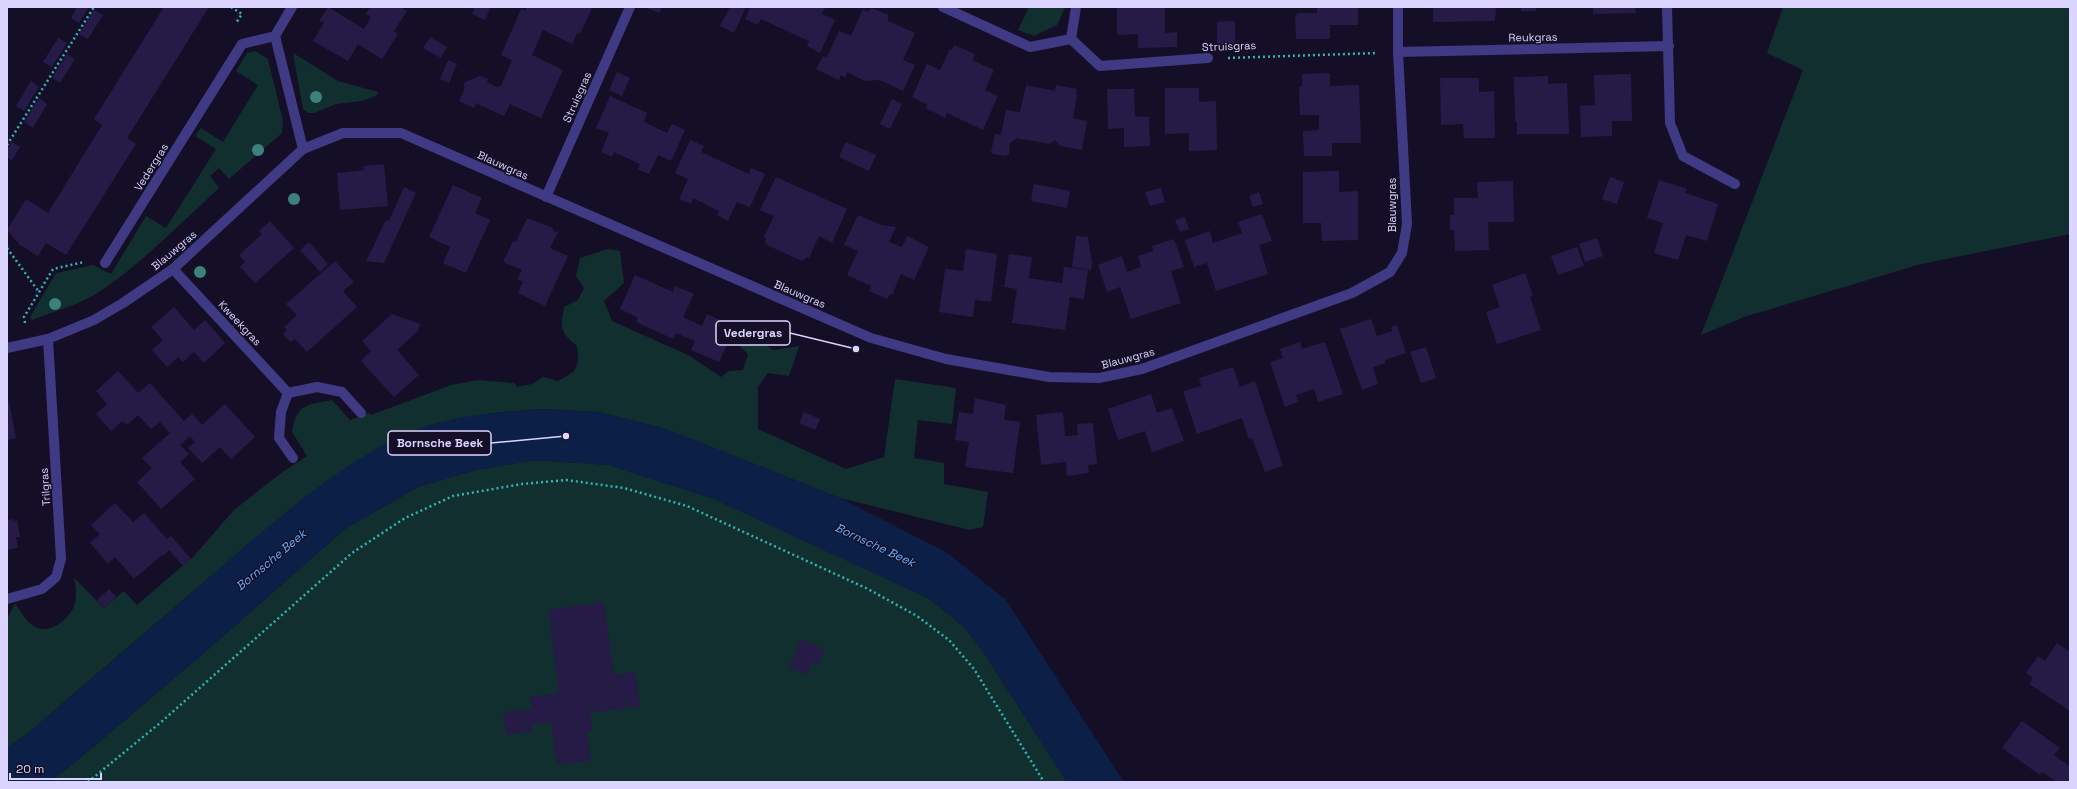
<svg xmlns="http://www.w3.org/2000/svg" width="2077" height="789" viewBox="0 0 2077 789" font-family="'Space Grotesk',sans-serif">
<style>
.green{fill:#122f30}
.water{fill:#0c2047}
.building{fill:#261b47}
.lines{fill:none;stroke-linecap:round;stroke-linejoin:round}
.path{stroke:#2fb7b5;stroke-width:2.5;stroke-dasharray:2 3;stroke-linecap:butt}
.street{stroke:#403a84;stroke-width:10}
.tree{fill:#3d817d}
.labels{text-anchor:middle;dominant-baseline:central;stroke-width:3;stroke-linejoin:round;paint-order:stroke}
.street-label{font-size:11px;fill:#dbd4ff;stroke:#140f26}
.water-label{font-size:12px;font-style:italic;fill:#62b0fe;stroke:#140f26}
.leader{fill:none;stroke:#dbd4ff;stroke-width:1.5}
.callout-dot{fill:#dbd4ff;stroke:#140f26;stroke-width:1.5}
.callout{fill:#140f26;stroke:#dbd4ff;stroke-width:1.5}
.callout-label{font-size:12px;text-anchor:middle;font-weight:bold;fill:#dbd4ff}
</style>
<rect width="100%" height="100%" fill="#140f26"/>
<path class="green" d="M1024,7H1065V8L1057,25L1034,36L1018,30L1028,9Z
M1783,7H2070V234L1921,264L1744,317L1701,335L1803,70L1767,53Z
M255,51L268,59L283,121L282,133L229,179L219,168L210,176L219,188C183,221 142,263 102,290C82,304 55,311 32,320L30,317L56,273L93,265L111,274L146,216L166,228L216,149L195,136L201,128L223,142L258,85L236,71L247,53Z
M293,53L338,81L378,92L376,96L362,101L336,104L314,113H308L303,109Z
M608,249L620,251L624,283L604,301L612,321L688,355L721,377L729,371L743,370L748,354L737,344L760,340L773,350L799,346L789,376L768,373L758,387V429L846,469L884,457L895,379L956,388L952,424L918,420L914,458L944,463V484L988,492L983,527L970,530L840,498L666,429L599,412L541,409L491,413L430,425L383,445L329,480L259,535L27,734L7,748V619L15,603C21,613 28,626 41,629C54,631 70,618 74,606C77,597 76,587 74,578L104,608L124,591L137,605L193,557L234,510L281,473L307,456L292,432C297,404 306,405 332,400L350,420L369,413L371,415L451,385L478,380L514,383L517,387L532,384L543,377L558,381C577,371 580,368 577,346C560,332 560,329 564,307L578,300L584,288L576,276L580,258Z
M534,460L609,465L714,499L928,598L964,627L982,650L1067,782H50L73,764L197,659L345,529L418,487L475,470Z"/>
<path class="water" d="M541,409L599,412L666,429L840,498L946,552L1006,600L1124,782H1067L982,650L964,627L928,598L714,499L609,465L534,460L475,470L418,487L345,529L197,659L73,764L50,782H7V748L27,734C88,682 149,630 210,577C270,525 353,449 430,425C465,414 504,412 541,409Z"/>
<path class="building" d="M77,7H89L79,23L71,18Z
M164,7H209L127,138L136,144L66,255L46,243L38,256L20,245L7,230L26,199L48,213L102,125L94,119Z
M328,7L364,29L371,17L366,14L370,7H400L407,11L394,31L398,34L382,59L358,44L348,61L313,41L324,23L319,21Z
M475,7H491L485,20L472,14Z
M527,7L592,8L580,34L578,32L572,44L543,30L532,55L563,70L541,118L510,104L504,116L476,103L474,108L459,101L465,87L463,86L465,82L480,76L488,79L487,82L497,87L501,86L512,60L501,55L521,9L525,11Z
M644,7H662L659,13Z
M730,7H746L734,33L720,26Z
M750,7H825L822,14L835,20L820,53L807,46L809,41L761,19L758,25L745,19Z
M1117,7H1165V33L1177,32V47L1138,48V34L1117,35Z
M1317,7H1358V25H1330V39H1296L1295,16L1298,13H1317Z
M1433,7H1496L1495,21L1433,22Z
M1521,7H1536V11H1521Z
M1593,7H1635L1636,13L1593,14Z
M872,8L888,15V21L915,33L903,60L915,65L903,91L880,80L865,81L847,72L845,78L841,75L839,80L816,69L823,56L827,57L839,31L851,36L863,9L867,12Z
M94,10L103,15L88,39L79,34Z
M1235,21V45L1217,46V22Z
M430,37L447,47L441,58L423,48Z
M58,38L67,43L52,67L43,62Z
M954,45L975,54L972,60L994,70L985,90L998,96L983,130L947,113L945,118L926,108L928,105L912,97L927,64L940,70L950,49L952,50Z
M67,54L75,59L60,83L52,78Z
M448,60L457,64L449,83L440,79Z
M617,72L630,78L622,96L609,90Z
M1330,73V86L1359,85L1361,143H1332V156H1304L1303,131L1319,130V115H1300L1299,87L1302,86V74Z
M1631,74L1632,121H1612V136L1581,137L1580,106L1595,105L1594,75Z
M1548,76V84L1567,83L1569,134H1517V122L1515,121L1514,77Z
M1440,78H1479V92L1494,91L1495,138H1464L1463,124L1441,125Z
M31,81L39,87L24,111L16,106Z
M1026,85L1055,91L1056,85L1077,89L1076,95H1077L1073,118L1087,121L1082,150L1060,146L1055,140L1049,144L1017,138L1010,143L1009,154L1006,156L993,154L991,152L995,134L1001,135L1006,110L1020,112Z
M1165,88H1199V102L1216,101L1217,150L1189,151V133L1165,134Z
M1107,89H1134L1135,116L1149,117L1150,146L1124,147V128L1108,129Z
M610,96L647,113L644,122L667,133L672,124L685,130L671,161L658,155L649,174L638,169L640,164L614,152L612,157L601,152L609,133L596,128Z
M39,98L47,104L33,128L24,122Z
M892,99L902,104L890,129L880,124Z
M690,140L704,146L701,152L749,174L751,168L765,174L750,207L737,202L728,221L717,215L719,211L693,198L691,204L679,199L688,179L675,173Z
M12,142L20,147L12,160L7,157V150Z
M846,142L876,155L869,171L839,157Z
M384,164L388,206L340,210L337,173L364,170L363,166Z
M1339,171V192L1358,191V240L1322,241L1321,223H1303V172Z
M776,177L847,209L832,243L819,236L809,258L807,257L802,261L767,245L765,241L766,238L764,237L774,216L760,210Z
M1610,177L1624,182L1617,204L1602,199Z
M1659,180L1687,189L1685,193L1718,204L1707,241L1686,235L1678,260L1654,253L1663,223L1647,218Z
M1513,181L1514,222H1488L1489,250L1455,251L1454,230H1450V215H1454V198H1478L1477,182Z
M1034,184L1070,191L1067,208L1031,201Z
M453,185L482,198L475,213L490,220L466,273L443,263L450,247L429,237Z
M404,187L416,193L384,263L366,261L386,220L389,221Z
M1161,188L1165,202L1150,206L1145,192Z
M1259,192L1263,204L1253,207L1249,196Z
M1262,214L1272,241L1259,245L1268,274L1216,291L1207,263L1194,267L1185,240L1210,231L1213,243L1242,233L1238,222Z
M858,215L881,225L896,227L889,242L902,247L907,236L929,247L914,280L901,274L892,295L890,294L887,299L869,291L871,286L847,275L858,251L844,245Z
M1185,217L1189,229L1180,232L1175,220Z
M527,218L553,228V231L558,232L550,248L568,256L545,306L518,293L523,282L517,279L522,270L503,262L513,241L516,242Z
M270,221L294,248L255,283L240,267L245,262L239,255L262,234L259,231Z
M1076,236L1088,237L1092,262L1091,270L1072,267Z
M1597,238L1603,256L1585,262L1579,244Z
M1174,239L1184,267L1171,271L1181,303L1131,319L1120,287L1107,292L1098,265L1122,256L1127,272L1141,267L1138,256L1153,251L1152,246Z
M309,242L328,264L320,272L300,250Z
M1577,247L1584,266L1558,275L1551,256Z
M966,249L997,254L991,302L975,300L973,317L939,312L945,269L963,271Z
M1009,254L1032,257L1029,278L1062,283L1064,267L1088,270L1084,299L1070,297L1065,330L1012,323L1017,289L1004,287Z
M335,261L354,282L343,291L357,307L307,352L295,339L290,342L283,334L287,329L284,327L297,315L286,304Z
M1525,273L1533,296L1530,297L1541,330L1497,344L1486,312L1500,307L1492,285Z
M635,275L673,292L675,286L694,294L683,317L702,326L707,314L735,327L719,362L691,350L695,341L676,333L673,339L636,322L638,318L620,309Z
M174,307L194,330L205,320L225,343L204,363L194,352L183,362L178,357L167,367L152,350L163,340L151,327Z
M392,314L420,324L418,331L397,350L419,375L394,397L361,361L371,351L362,341Z
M1371,319L1377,336L1392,331L1391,327L1397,325L1406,353L1385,360V363L1373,367L1378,384L1362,390L1340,329Z
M1300,342L1302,349L1325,342L1343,394L1318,402L1314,389L1296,395L1298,402L1285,407L1270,362L1283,358L1280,349Z
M1426,347L1436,378L1421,383L1410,352Z
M1233,367L1240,387L1255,381L1283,466L1265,472L1252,438L1249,439L1242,418L1197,434L1183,391L1201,386L1199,378Z
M118,371L138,393L150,383L184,421L192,414L202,425L225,404L255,437L231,459L220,447L202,463L188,448L195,442L190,436L180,445L189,454L180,462L195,479L161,509L137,482L152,468L142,458L170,433L160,422L151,429L138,415L127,425L122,421L111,431L96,414L107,404L96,391Z
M1151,394L1157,413L1172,408L1184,441L1152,452L1145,431L1118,440L1108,409Z
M975,398L1006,405L1004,420L1020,422L1013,473L965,467L969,442L955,440L959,412L973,414Z
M9,401L16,438L7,440V402Z
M804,412L820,419L815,430L799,423Z
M1063,412L1065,436L1078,435L1077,424L1093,423L1097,464L1088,465L1089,473L1067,476L1066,462L1041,465L1036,415Z
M115,503L133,522L144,513L167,539L171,536L191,559L183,566L169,550L163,556L162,555L134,579L115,557L108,564L90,543L100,534L91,525Z
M13,519V521L17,520L20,537H16L18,548L7,550V520Z
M109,589L116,597L104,608L97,600Z
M604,602L614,675L635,672L640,706L590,713L593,731L587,732L591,760L557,765L551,722L532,724L533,731L506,735L503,712L531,709L530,697L559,693L548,610Z
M801,639L825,650L818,664L813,662L807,675L789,667Z
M2057,643L2070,652V711L2029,684L2033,678L2026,673L2038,656L2045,661Z
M2022,721L2060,748L2054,755L2069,766L2070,764V779L2068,782H2057L2042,772L2040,775L2002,748Z"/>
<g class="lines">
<path class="path" d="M231,7L242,14L236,23
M1228,58L1377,53
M7,145L94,7
M7,248L39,292
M25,323L24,317L53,269L84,262
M88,782L160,723L352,553L405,518L453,496L522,484L566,480L624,488L687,506L868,589L917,616L949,640L974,669L1044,782"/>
<path class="street" d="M292,7L275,36L303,149
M943,7L1030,47L1071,39L1100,66L1208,58
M1667,7L1670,123L1683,156L1735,184
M1071,39L1076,7
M1398,52L1669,46
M546,197L630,7
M105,263L242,44L275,36
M173,269L288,393
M7,348L48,339L94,320L123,303L173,269L303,149L343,133H401L871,338L946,359L1049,377L1099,378L1142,369L1352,293L1390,272L1402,253L1407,224L1398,52V7
M288,393L317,387L342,392L361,413
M288,393L281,412L279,438L293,458
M7,599L42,589L56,577L61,559L48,339"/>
</g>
<g class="tree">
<circle cx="316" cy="97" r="6"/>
<circle cx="258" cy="150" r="6"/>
<circle cx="294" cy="199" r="6"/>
<circle cx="200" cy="272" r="6"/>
<circle cx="55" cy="304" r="6"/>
</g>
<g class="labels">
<g class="street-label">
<text transform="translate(1533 37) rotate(-1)">Reukgras</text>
<text transform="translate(1229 46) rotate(-2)">Struisgras</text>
<text transform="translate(577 97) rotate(-66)">Struisgras</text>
<text transform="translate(503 165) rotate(24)">Blauwgras</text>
<text transform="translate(151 167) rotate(-58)">Vedergras</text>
<text transform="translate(1392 205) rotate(-90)">Blauwgras</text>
<text transform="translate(174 250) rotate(-40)">Blauwgras</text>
<text transform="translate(800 294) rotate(23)">Blauwgras</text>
<text transform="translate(240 323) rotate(47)">Kweekgras</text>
<text transform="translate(1128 358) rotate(-15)">Blauwgras</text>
<text transform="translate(45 487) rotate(-94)">Trilgras</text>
</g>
<g class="water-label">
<text transform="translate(875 545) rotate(25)">Bornsche Beek</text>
<text transform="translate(271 560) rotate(-40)">Bornsche Beek</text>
</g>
</g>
<path class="leader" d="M856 349L790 333M566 436L491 443"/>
<g class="callout-dot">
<circle cx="856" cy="349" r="4"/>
<circle cx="566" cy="436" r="4"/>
</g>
<g class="callout">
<rect x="716" y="321" width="74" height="24" rx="4"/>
<rect x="388" y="431" width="103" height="24" rx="4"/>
</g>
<g class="callout-label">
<text x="753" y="337">Vedergras</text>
<text x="440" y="447">Bornsche Beek</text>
</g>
<rect width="2077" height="789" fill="none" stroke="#dbd4ff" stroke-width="16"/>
<path d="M10 773v6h91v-6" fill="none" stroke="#dbd4ff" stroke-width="2"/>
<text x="16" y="773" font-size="12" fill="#dbd4ff" stroke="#140f26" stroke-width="3" paint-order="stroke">20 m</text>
</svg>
